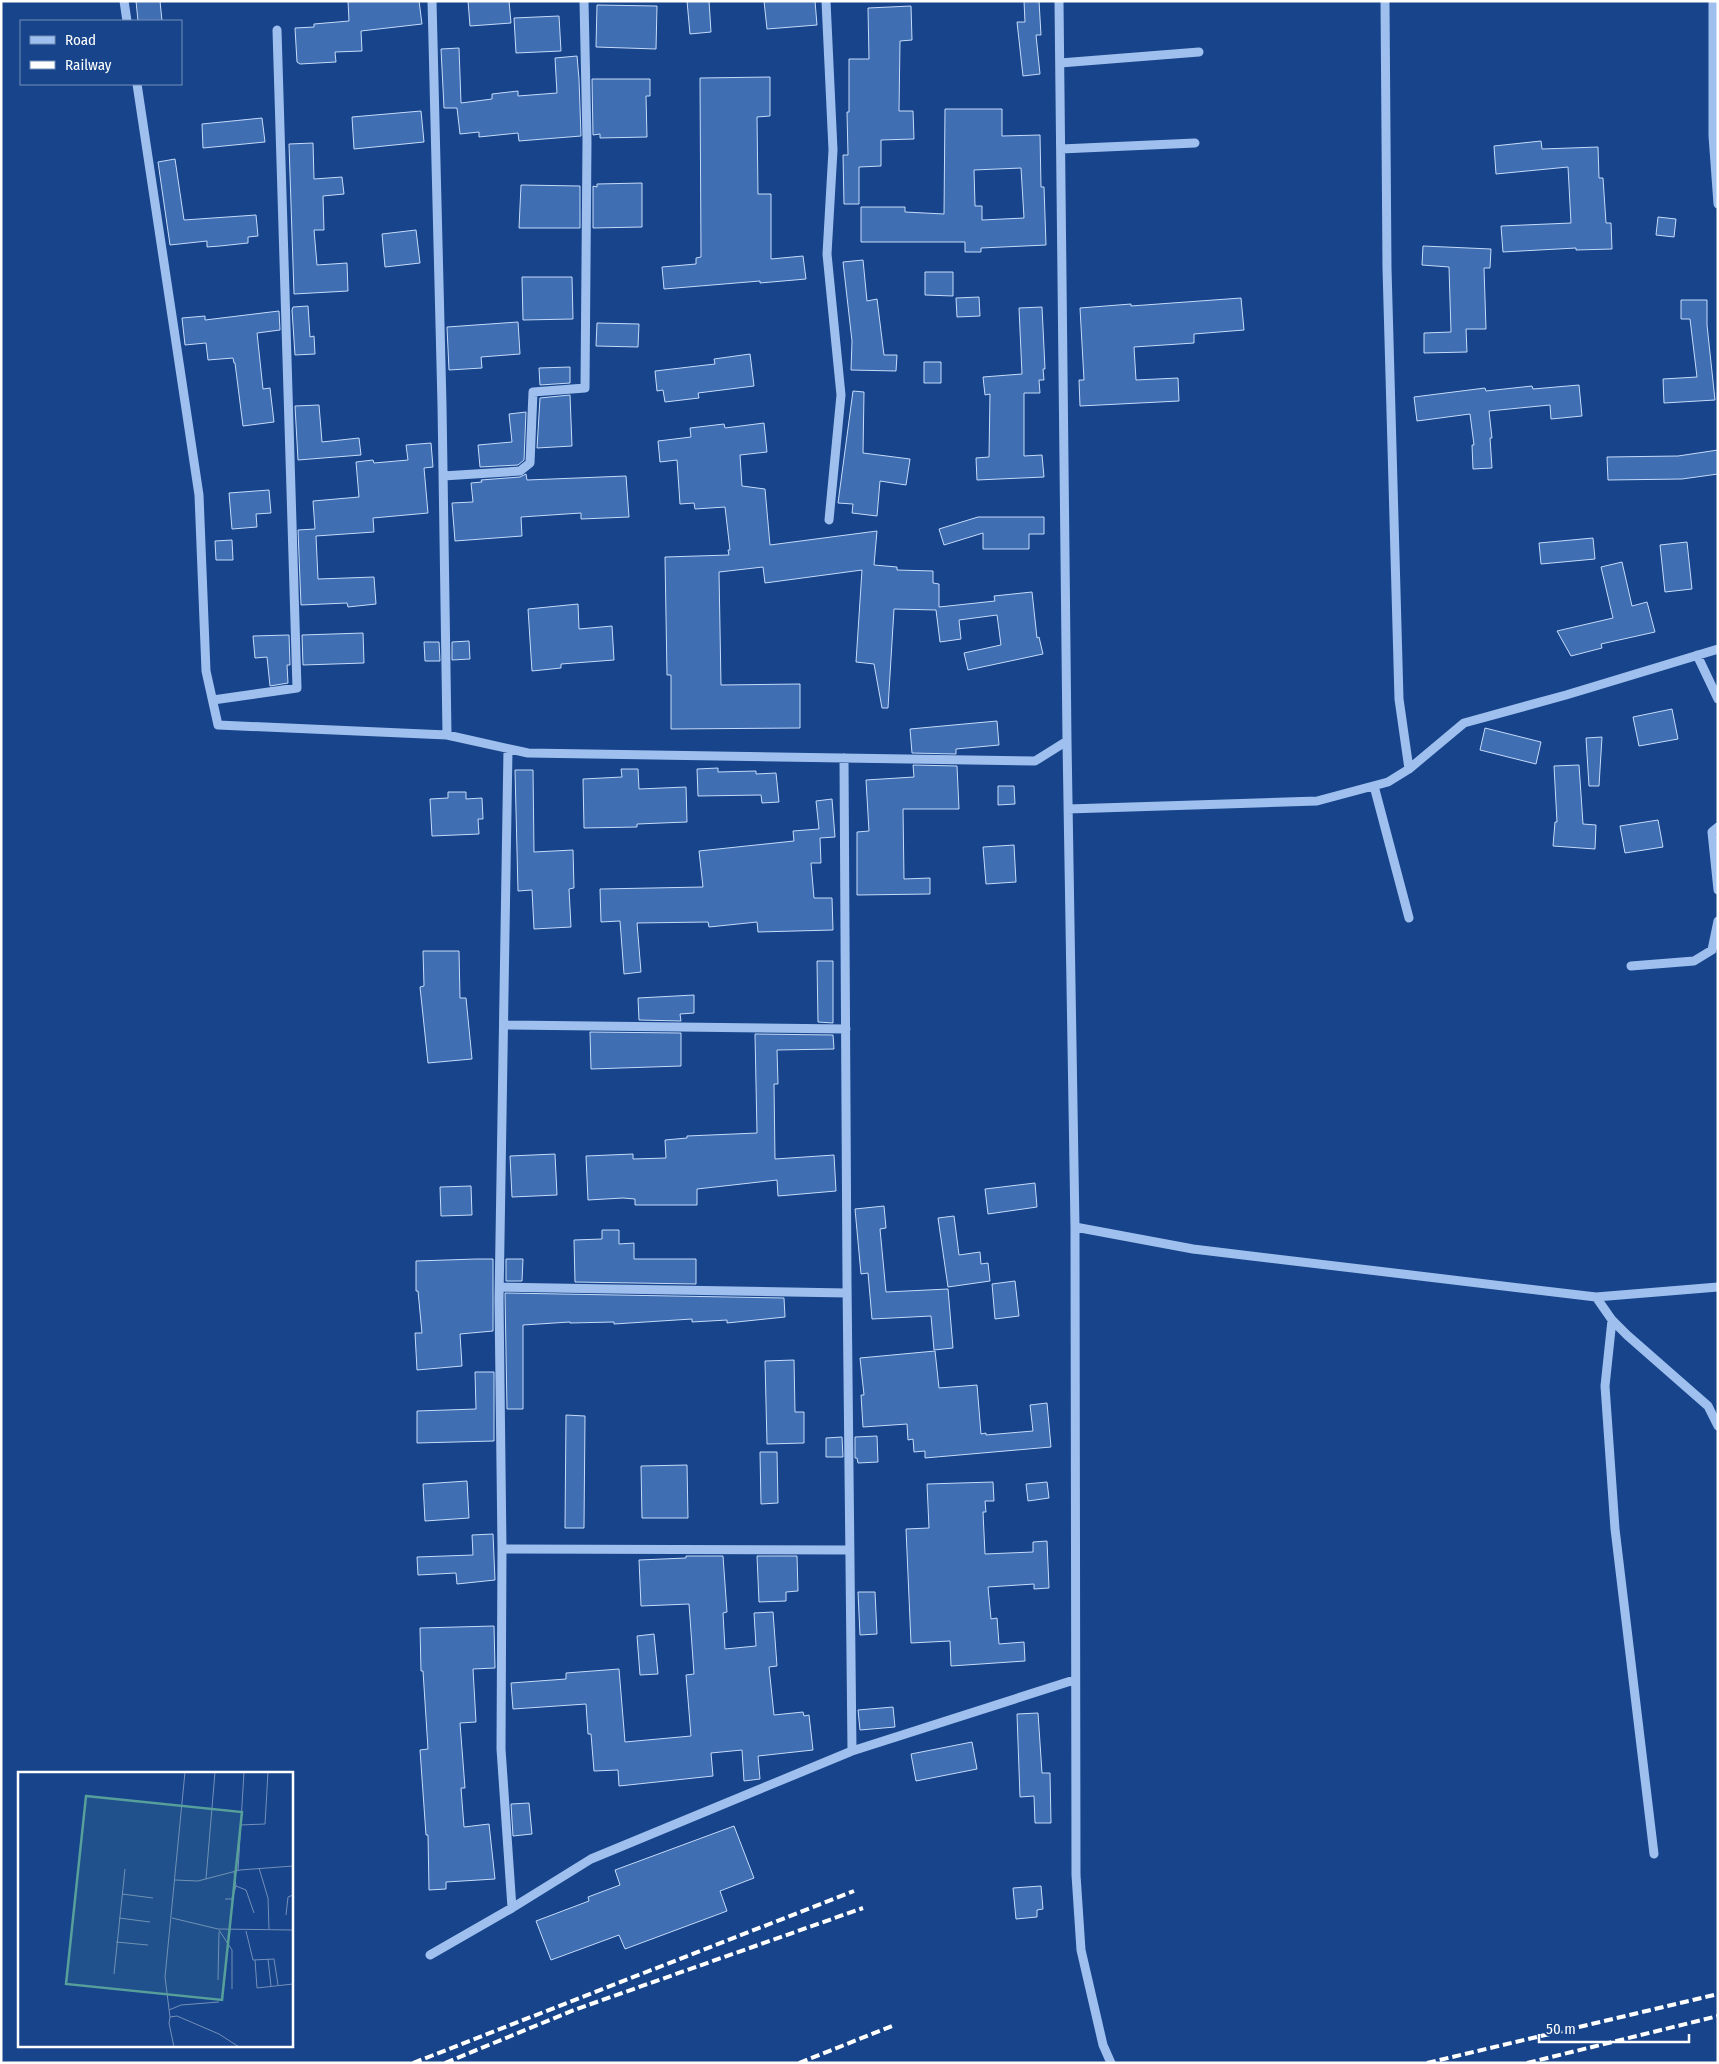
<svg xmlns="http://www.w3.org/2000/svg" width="1719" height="2064" viewBox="0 0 1719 2064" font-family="'Fira Sans Condensed',sans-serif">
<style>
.building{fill:#3f6eb2;stroke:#c5dbfa;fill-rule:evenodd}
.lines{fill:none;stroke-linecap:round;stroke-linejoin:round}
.minor{stroke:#9fc0ee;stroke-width:9}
.rail{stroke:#fff;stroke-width:4;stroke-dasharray:9 4;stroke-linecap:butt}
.inset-road{fill:none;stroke:#748fb9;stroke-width:1}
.view{fill:#579f9a;fill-opacity:0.15;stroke:#579f9a;stroke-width:2.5}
.inset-edge{fill:none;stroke:#fff;stroke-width:2.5}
</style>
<rect width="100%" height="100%" fill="#17448a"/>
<path class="building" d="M136,1H160L162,21H138Z
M348,1H419L422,24L361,31L362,51L335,52L336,62L300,64L297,62L295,28L314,27V24L349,21Z
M468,1H509L511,23L470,26Z
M687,1H709L711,32L690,34Z
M764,1H815L817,25L767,29Z
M1024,1H1039L1041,35H1036L1040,74L1023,76L1017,22H1025Z
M597,5L657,6L656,49L596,47Z
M911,6L912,40L900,41L899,111H913L914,139L881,140V166L859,167V204H844L843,155H848L847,112H849V59H869L868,8Z
M559,16L561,51L516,53L514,18Z
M459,48L461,103L492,99V94L518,91V96L557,93L555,58L577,56L579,79L581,136L519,141L518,133L479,137V132L460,134L457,108H444L441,49Z
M770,77V116L757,117L758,194H771V259L803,256L806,279L760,283V281L664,289L662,267L696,264V258L701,257L700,78Z
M592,79H650V96H646L647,137L600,138V134L593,135Z
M945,109H1002V136L1040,135L1041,187H1044L1046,245L981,248V252H965V242H861V207H905V212L944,214ZM1021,168L1024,218L982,220V206H975L974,170Z
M421,111L424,142L354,149L352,117Z
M262,118L265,142L203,148L202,124Z
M1541,141L1542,149L1598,147L1599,178H1603L1606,223H1611L1612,249L1576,250V248L1503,252L1501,226L1571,223L1568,167L1496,174L1494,146Z
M313,143L314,179L342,177L344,194L323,196L324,230H314L317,265L347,263L348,291L294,294L289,144Z
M175,159L184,220L256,215L258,236L248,237V243L220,246L207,247V241L170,245L158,162Z
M642,183V227L593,228V186L597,187V184Z
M521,185L580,186V228H519Z
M1658,217L1676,219L1674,237L1656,235Z
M416,230L420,263L385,267L382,234Z
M1423,246L1491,249L1490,268H1484L1486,329H1466L1467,352L1424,353V333L1451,332L1449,267L1422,265Z
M863,260L867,301L877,299L884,355H897L896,371L851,370L852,341L843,262Z
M925,272H953V296L925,295Z
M522,277H572L573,319L523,320Z
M979,297L980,316L957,317L956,298Z
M1241,298L1244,330L1194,334V343L1134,347L1136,380L1178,378L1179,401L1080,406L1079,380H1084L1080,308L1131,304V306Z
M1681,300H1707V325L1715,400L1664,403L1663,379L1697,377L1690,319H1681Z
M308,306L310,337L314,336L315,354L295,355L292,310L293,307Z
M1042,307L1045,369H1043L1044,380H1039L1040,393H1024V456L1042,455L1044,477L977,480L976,458L989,457L990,394L985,395L983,377L1022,374L1019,308Z
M279,311L280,330L257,333L263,389L270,388L274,422L243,426L235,363H234L233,358L208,360L206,343L185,345L182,318L205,316V320Z
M518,322L520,354L481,357L482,368L449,370L447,327Z
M597,323L639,324L638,347L596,346Z
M750,354L754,386L698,393L699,398L665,402L663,390L657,391L655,371L715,364L714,359Z
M924,362H941V383H924Z
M570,367V383L540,385L539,368Z
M1579,385L1582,416L1551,419L1550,405L1489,411L1492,438H1490L1492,468L1473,469L1472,445H1474L1470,414L1417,421L1414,397L1485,388L1486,391L1532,386L1533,389Z
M853,391L864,392L863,453L910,459L906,485L880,481L877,516L852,513L853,504L838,503Z
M570,395L572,446L537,448L540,398Z
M319,405L322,442L359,438L361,455L298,460L295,406Z
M526,412L524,460L518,465L480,467L478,445L512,442L509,414Z
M764,423L767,452L740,455L742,486L765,489L770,545L877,531L874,565L897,567V570L933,571V583L939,584V607L995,601L994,596L1032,592L1037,638L1039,637L1043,654L968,670L964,653L1001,645L997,615L959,620L961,639L940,642L936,610L894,609L888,708H882L874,664L856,662L862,570L765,583L763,567L719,572L721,685L800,684V728L671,729V675H667L665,557L729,555L728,550H730L725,507L695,509L694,503L680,504L677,460L660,462L658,441L691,437L690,428L724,424L725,428Z
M431,443L433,467L424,468L428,513L373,518L374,532L316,536L318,579L374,577L376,604L348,607L347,603L301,605L298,530L315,529L313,501L359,497L356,462L373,460L374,463L408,460L406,445Z
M1718,450V474L1682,479L1608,480L1607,457L1678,456Z
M526,474L527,480L626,476L629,517L581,519V513L521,517L522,536L455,541L452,503L473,502L471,483L482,482L481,480L520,477Z
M269,490L271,513L256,514L257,527L232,529L229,493Z
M978,517H1044V534H1029V549H983V533L944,545L939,529Z
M1593,538L1595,559L1541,564L1539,543Z
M232,540L233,560H216L215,541Z
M1687,542L1692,589L1665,592L1660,545Z
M1622,562L1632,606L1647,602L1655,632L1601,644L1602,648L1571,656L1557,631L1613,618L1601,567Z
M578,604L579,629L612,626L614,660L561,664V668L532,671L528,609Z
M363,633L364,663L303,665L302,635Z
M289,635L290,665H287L288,683L270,686L267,657L255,658L253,636Z
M469,641L470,659L452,660V642Z
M424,642H439L440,661H425Z
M1672,709L1678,739L1639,746L1633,717Z
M997,721L999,745L956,749V754L912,753L910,729Z
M1485,728L1541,742L1536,764L1480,750Z
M1602,737L1599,786H1589L1586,738Z
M913,765L957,766L959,809H903L904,879L930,878V894L857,895V832L869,831L866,780L914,777Z
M1579,765L1583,824L1596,825L1595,849L1553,846L1555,822H1557L1554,766Z
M718,768V772L756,771V774L776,773L779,802L762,803L761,795L698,796L697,769Z
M621,769H638L639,789L686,787L687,822L637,824V827L584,828L583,779L622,777Z
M515,770H533L534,852L573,850L574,888L569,889L571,927L534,929L532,890L518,891Z
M998,786H1014L1015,804L998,805Z
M448,792H466V799L482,798L483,819H478L479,834L432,836L430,799L448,798Z
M832,799L835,837L820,838L821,863H811L814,898H832L833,930L758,932L757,922L709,927L708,922L637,923L641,972L624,974L620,921L601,922L600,889L703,887L699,851L794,841L793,831L819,829L816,801Z
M1658,820L1663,847L1625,853L1620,826Z
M1014,845L1016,882L986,884L983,847Z
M423,951H459L460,998H466L472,1059L428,1063L420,987L424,986Z
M817,961H833V1023L818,1022Z
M694,995V1013L680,1014L681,1021L639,1020L638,998Z
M590,1032L681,1033V1066L591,1069Z
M755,1034L833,1035L834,1049L777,1050L778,1084H774L775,1159L834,1155L836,1191L778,1196L777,1180L697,1189V1205H635V1199L623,1198L588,1200L586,1156L633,1154V1159L666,1158L665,1140L687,1138V1136L757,1133Z
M555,1154L557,1195L512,1197L510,1156Z
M1035,1183L1037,1207L988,1214L985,1189Z
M471,1186L472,1215L441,1216L440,1187Z
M884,1206L886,1228L880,1229L886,1292L948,1289L953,1348L934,1350L931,1316L872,1319L868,1273L861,1274L855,1209Z
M954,1216L959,1255L980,1252L981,1264L988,1263L990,1281L948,1287L938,1218Z
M602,1230H619V1244L634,1243V1259H696V1284L575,1282L574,1240L602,1239Z
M476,1259H493V1331L460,1334L462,1366L417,1370L415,1333H422L418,1291H416V1261Z
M506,1259H523L522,1281H506Z
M1015,1281L1019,1316L995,1319L992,1284Z
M505,1293L784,1298L785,1317L727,1323V1320L692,1322V1319L614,1324V1322L570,1323V1322L523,1325V1409H507Z
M935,1351L939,1388L977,1385L981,1434L986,1433V1435L1033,1431L1030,1405L1047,1403L1051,1447L925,1458V1451L914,1452L913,1439L908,1440L907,1424L863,1427L861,1395H864L860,1358Z
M794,1360L795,1412H804V1443L767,1444L765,1361Z
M475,1372H494V1441L417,1443V1411L476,1409Z
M566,1415L585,1416L584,1528H565Z
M877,1436L878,1462L858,1463L857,1458H855V1437Z
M842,1437L843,1457H826V1438Z
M760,1452H777L778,1503L761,1504Z
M687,1465L688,1518H642L641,1466Z
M467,1481L469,1518L425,1521L423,1484Z
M993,1482L994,1501H985L986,1512H983L985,1554L1033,1552V1542L1047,1541L1049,1588L1034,1589V1584L988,1587L991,1619L997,1618L999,1644L1024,1642L1025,1661L951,1666L950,1641L911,1643L906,1529L929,1528L927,1484Z
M1047,1482L1049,1498L1028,1501L1026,1484Z
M493,1534L495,1580L457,1584L456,1573L418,1575L417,1557L473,1555L472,1535Z
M686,1556H723L727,1612L723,1613L725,1649L756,1646L754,1613L773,1612L777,1666L769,1667L774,1715L803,1712L804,1716L809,1715L813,1750L758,1756L760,1779L744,1781L742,1750L711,1753L713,1776L619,1786L618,1770L594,1771L591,1734H588L586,1704L513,1709L511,1683L566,1679V1673L619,1669L625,1742L691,1736L686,1675L694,1674L689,1604L641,1606L639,1560L686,1558Z
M757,1556H797L798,1591L786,1592V1601L759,1602Z
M858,1592H875L877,1634L860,1635Z
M494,1626L495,1668L473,1669L476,1722L460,1723L465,1788H461L464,1827L489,1824L495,1879L446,1882V1889L429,1890L428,1835H426L420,1750L428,1749L423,1671H421L420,1628Z
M654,1634L658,1674L640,1675L637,1636Z
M893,1707L895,1727L860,1730L858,1710Z
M1038,1713L1042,1773H1050L1051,1823H1035L1034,1796L1020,1797L1017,1714Z
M972,1742L977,1769L916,1781L911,1754Z
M529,1803L532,1834L513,1836L511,1804Z
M734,1826L754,1878L720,1891L727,1911L625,1949L619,1935L551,1960L536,1921L589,1901L588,1897L620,1885L615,1870Z
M1041,1886L1043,1909L1037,1910V1917L1016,1919L1013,1888Z"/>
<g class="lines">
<path class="minor" d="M124,1L127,21
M432,1L442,405L447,735
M826,1L833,150L827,254L841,395L829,520
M1059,1L1067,741L1075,1227L1076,1875L1081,1950L1103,2045L1111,2063
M1385,1L1387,268L1399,699L1409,769
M1713,1V136L1718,204
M1060,63L1199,52
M137,84L199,495L206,671L218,725L447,735L528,753L1035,761L1067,741
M1061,149L1195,143
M443,476L520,471L530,463L533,392L585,388L587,141L584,1
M1697,655L1718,699
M213,700L297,688L277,30
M508,749L499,1300L502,1549L501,1749L512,1908
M844,758L847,1282L852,1751
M1374,786L1409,918
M1068,809L1317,801L1388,782L1409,769L1464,723L1566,695L1718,649
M1718,827L1712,832L1718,890
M1631,966L1694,961L1712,950L1718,921
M504,1025L846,1029
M1075,1227L1193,1249L1596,1297L1718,1287
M500,1287L847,1293
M1596,1297L1612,1320L1627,1335L1708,1406L1718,1426
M1612,1320L1605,1386L1615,1529L1654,1854
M502,1549L850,1550
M430,1955L512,1908L591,1859L852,1751L1074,1680"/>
<path class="rail" d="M413,2063L854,1891
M445,2063L574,2010L863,1908
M799,2063L892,2026
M1427,2063L1718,1994
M1527,2063L1718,2016"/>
</g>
<g transform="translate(18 1772)">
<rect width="275" height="275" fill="#17448a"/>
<path class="inset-road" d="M222,53L247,52L250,0M241,96L250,126L251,157M220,99L226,0M188,107L197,0M157,108L180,109L222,98L275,94M218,114L228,118L236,141M104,122L135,126M207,127H214L218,114L216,100M268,143L270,125L275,123M101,146L132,150M154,146L200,157L275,158M201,158L214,178V217M228,159L235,188L256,187L260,213M98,170L130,173M250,187L253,214M237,188L239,216L275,212M96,202L107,97M200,208L201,160M151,238L163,233L201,230M152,245L147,205L167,0M156,275L151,251L152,245L159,244L201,262L221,275"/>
<path class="view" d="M68,24L224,40L204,228L48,212Z"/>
<rect width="275" height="275" class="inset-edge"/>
</g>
<rect width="1719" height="2064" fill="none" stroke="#ffffff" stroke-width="5"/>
<rect x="20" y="20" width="162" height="65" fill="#17448a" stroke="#748fb9"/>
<rect x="30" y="36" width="25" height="8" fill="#9fc0ee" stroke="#748fb9"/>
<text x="65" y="45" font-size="15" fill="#ffffff">Road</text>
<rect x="30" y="61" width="25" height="8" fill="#ffffff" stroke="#748fb9"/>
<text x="65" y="70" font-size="15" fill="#ffffff">Railway</text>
<path d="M1539 2034v8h150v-8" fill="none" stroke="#ffffff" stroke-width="2.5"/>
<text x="1546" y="2034" font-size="15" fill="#ffffff" stroke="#17448a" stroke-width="4" paint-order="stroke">50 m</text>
</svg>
